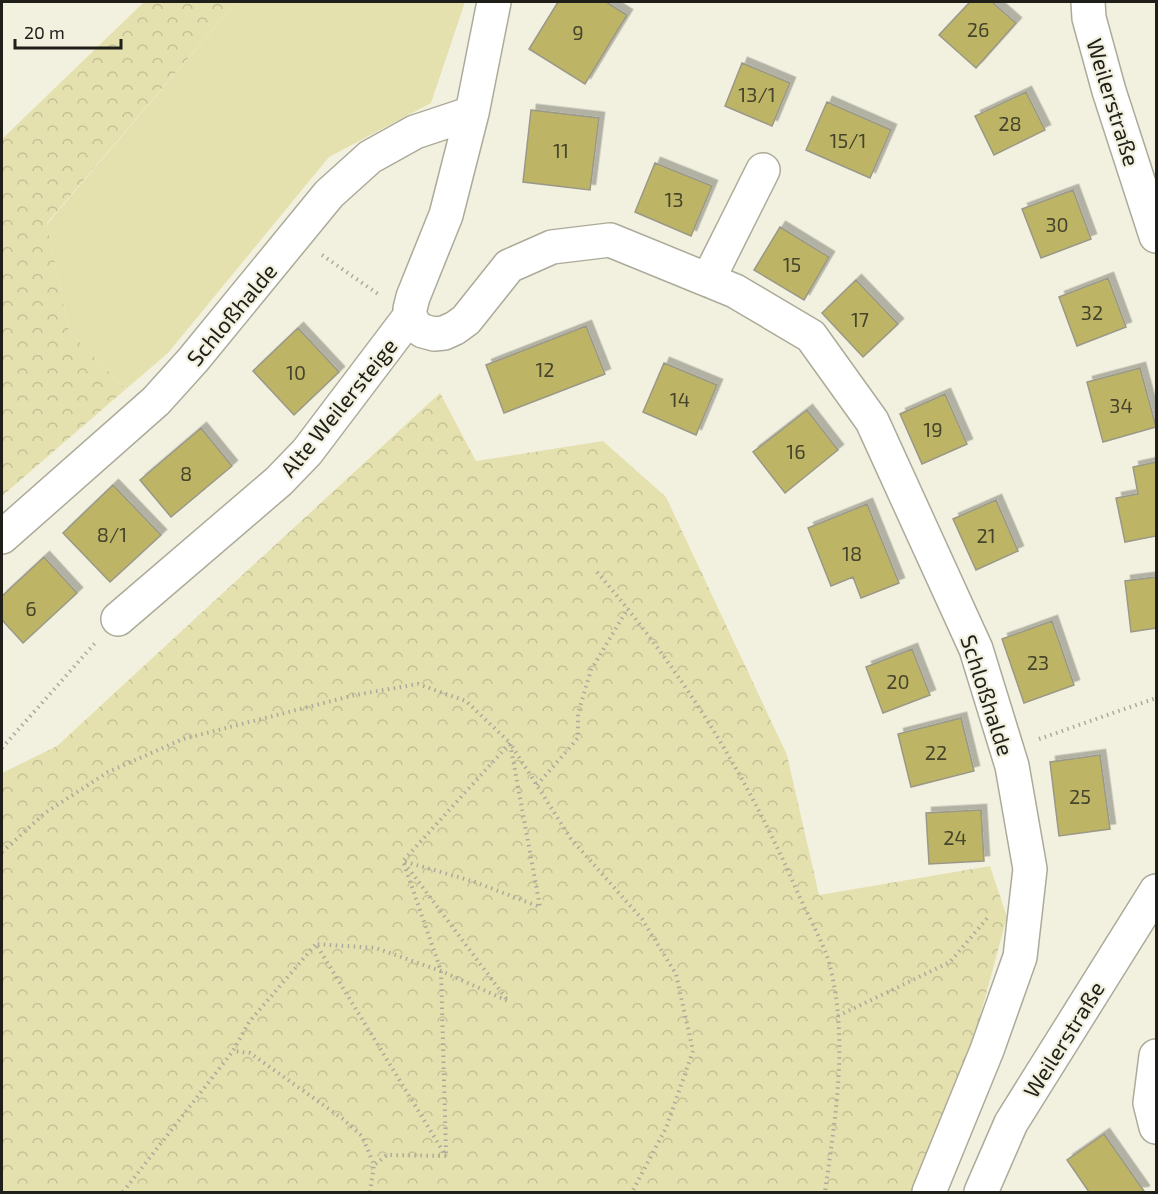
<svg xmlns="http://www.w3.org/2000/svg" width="1158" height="1194" viewBox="0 0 1158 1194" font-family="'Exo 2',sans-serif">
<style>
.forest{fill:url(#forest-crowns)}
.garden{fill:#e5e1af}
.building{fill:#bdb565;stroke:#9a9888;stroke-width:1.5;filter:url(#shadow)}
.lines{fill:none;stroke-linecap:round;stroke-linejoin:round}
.minor-casing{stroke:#acab9a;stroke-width:36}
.path{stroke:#abaa9c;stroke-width:4;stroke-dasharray:1.5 4.5;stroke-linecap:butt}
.minor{stroke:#fff;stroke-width:33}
.labels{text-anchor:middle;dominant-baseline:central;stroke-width:4.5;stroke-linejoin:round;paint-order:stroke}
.number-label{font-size:20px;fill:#46442b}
.street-label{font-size:22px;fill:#1f1e18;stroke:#f2f1df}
</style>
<defs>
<pattern id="forest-crowns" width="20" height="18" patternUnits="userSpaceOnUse" patternTransform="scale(1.5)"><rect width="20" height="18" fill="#e5e1af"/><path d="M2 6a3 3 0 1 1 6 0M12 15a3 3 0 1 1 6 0" fill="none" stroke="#c4c196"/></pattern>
<filter id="shadow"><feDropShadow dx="5.5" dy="-5.5" stdDeviation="0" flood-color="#0004"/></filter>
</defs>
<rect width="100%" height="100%" fill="#f2f1df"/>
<path class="forest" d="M144,2H236L47,223L69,331L126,389L2,496V139Z
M440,393L476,461L603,441L666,497L787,755L819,895L990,866L1007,917L973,1042L917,1192H2V773L57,746Z"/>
<path class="garden" d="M236,2H465L431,103L329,157L168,353L126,389L69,331L47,224Z"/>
<path class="building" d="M558,2H606L627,15L585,84L529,49Z
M970,2H992L1016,23L976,68L939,35Z
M742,63L790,83L772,126L725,106Z
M1026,92L1045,130L994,155L975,116Z
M827,102L891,130L870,178L806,150Z
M531,110L599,118L590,190L523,182Z
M655,163L712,186L691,236L635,212Z
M1073,190L1091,239L1041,258L1022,209Z
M780,227L829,257L804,300L754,270Z
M1108,278L1126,327L1077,346L1059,297Z
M856,280L898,324L863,357L822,313Z
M586,326L605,374L504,413L486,365Z
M298,328L339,372L294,415L253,371Z
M664,363L717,385L696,435L643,412Z
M1140,368L1156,427L1103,442L1087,382Z
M945,394L967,444L922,464L900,414Z
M807,410L838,450L785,493L753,452Z
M201,428L232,466L171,517L140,480Z
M1156,462V536L1125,542L1116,498L1138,494L1133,467Z
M113,485L161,535L110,582L63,533Z
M996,500L1018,551L976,570L953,519Z
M867,504L899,583L861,598L853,577L831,586L808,528Z
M44,557L77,593L23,643L2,620V596Z
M1156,577V628L1131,632L1125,581Z
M1052,621L1074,685L1024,703L1002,639Z
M912,649L930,695L883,713L866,667Z
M961,718L974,771L911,787L898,734Z
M1100,755L1110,829L1059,836L1050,762Z
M981,810L984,861L929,864L926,813Z
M1104,1134L1144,1191L1142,1192H1089L1067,1160Z"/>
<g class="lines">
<g class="minor-casing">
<path id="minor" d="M1088,2L1089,18L1109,91L1156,236
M708,280L763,170
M410,316L415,326L423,331L434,334L444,333L455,328L466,320L509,266L552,247L610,240L735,291L811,336L872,421L976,649L1012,766L1030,869L1020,957L987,1050L929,1192
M2,537L156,401L193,360L329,194L370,157L415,132L472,113
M118,619L279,481L307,452L410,316V309L413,297L446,215L472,113L494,2
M1156,1056L1150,1103L1156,1127
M981,1192L1011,1123L1156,891"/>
</g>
<path class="path" d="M322,255L378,294
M597,572C682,671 745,772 797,891C807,914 821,938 829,962C833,978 837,999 838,1016C843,1075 833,1134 825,1192
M1039,739L1156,698
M2,748L95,643
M537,785L578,738V714L591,670L628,608
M2,852L45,813L108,772L183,739L355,695L418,684L466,701L510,743L540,907L475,882L403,861L508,1001L441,971L376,948L316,944L446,1156L387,1155L374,1165L362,1136L343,1119L250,1053L233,1051
M838,1016L950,962L989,916
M446,1153L441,971L403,861L510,743L571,839L642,919L676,974L693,1051L666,1128L632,1192
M123,1192L233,1051L249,1022L316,944
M370,1192L374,1165"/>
<use href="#minor" class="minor"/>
</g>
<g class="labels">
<g class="number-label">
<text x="978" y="29">26</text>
<text x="578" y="32">9</text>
<text x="757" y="94">13/1</text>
<text x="1010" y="123">28</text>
<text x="848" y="140">15/1</text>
<text x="561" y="150">11</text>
<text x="674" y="199">13</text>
<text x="1057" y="224">30</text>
<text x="792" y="264">15</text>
<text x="1092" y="312">32</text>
<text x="860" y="319">17</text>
<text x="545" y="369">12</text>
<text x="296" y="372">10</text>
<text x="680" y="399">14</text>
<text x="1121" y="405">34</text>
<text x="933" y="429">19</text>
<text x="796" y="451">16</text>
<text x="186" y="473">8</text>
<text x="112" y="534">8/1</text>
<text x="986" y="535">21</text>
<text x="852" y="553">18</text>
<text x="31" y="608">6</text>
<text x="1038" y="662">23</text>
<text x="898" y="681">20</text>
<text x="936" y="752">22</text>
<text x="1080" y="796">25</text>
<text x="955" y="837">24</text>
</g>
<g class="street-label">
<text transform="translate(1114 102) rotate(73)">Weilerstraße</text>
<text transform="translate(231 314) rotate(-50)">Schloßhalde</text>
<text transform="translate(338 407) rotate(-51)">Alte Weilersteige</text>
<text transform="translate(988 695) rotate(72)">Schloßhalde</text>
<text transform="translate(1063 1039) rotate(-58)">Weilerstraße</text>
</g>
</g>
<rect width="1158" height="1194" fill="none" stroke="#1f1e18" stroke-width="6"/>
<path d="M15 39v9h106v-9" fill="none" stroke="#1f1e18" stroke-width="3"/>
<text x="24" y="39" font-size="18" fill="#1f1e18" stroke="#f2f1df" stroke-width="4.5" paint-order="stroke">20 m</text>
</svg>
